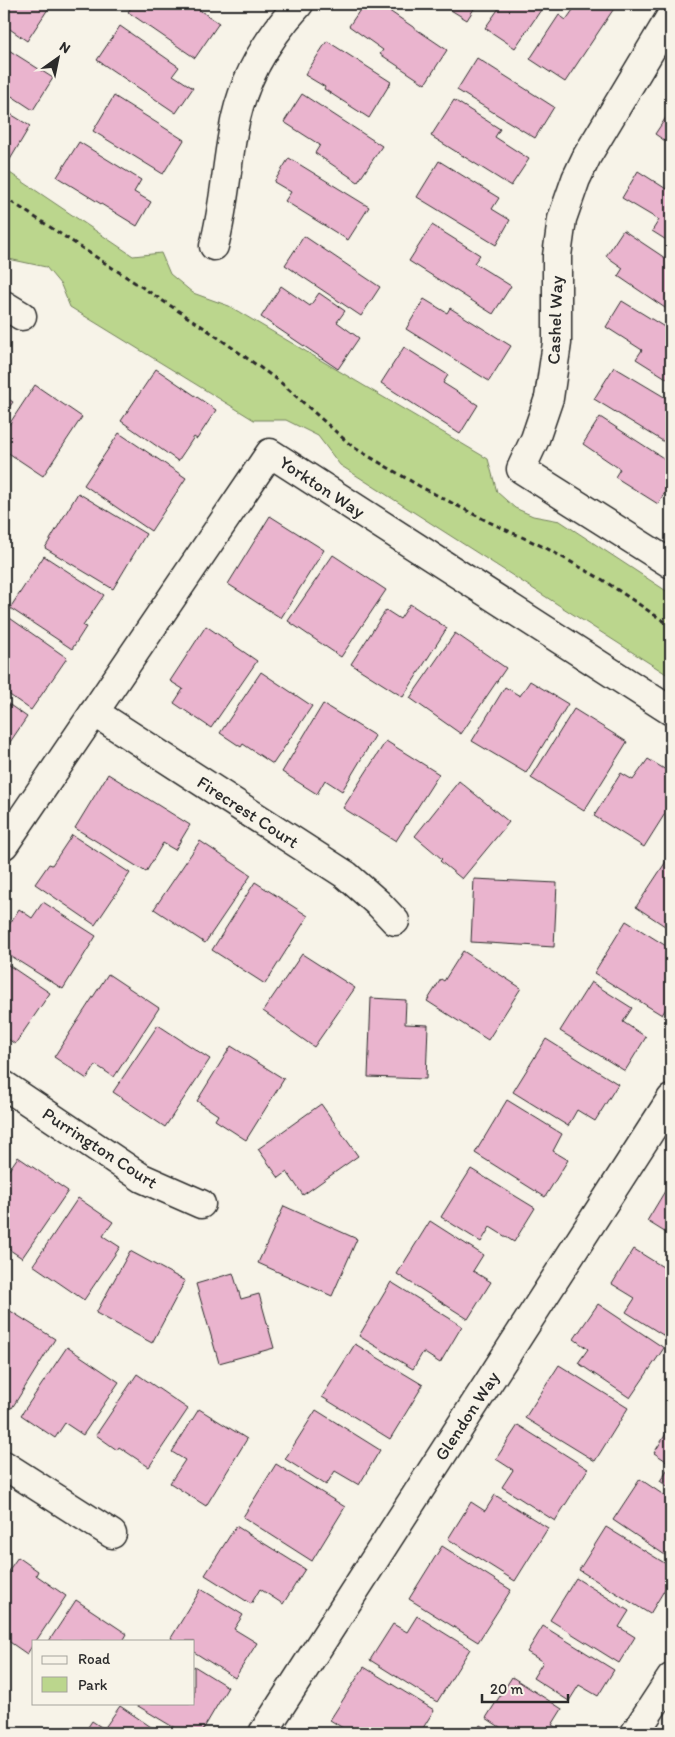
<svg xmlns="http://www.w3.org/2000/svg" width="675" height="1737" viewBox="0 0 675 1737" font-family="Itim,sans-serif">
<style>
.green{fill:#bbd68d;stroke:#73805c}
.building{fill:#eab4ce;stroke:#2b2b2b}
.lines{fill:none;stroke-linecap:round;stroke-linejoin:round}
.street-casing{stroke:#2b2b2b;stroke-width:31}
.path{stroke:#2b2b2b;stroke-width:3;stroke-dasharray:5 4;stroke-linecap:butt}
.street{stroke:#f7f3e8;stroke-width:28}
.labels{text-anchor:middle;dominant-baseline:central;stroke-width:4;stroke-linejoin:round;paint-order:stroke}
.street-label{font-size:18px;fill:#2b2b2b;stroke:#f7f3e8}
</style>
<rect width="100%" height="100%" fill="#f7f3e8"/>
<filter id="ink" filterUnits="userSpaceOnUse"><feTurbulence type="fractalNoise" baseFrequency=".02" numOctaves="2"/><feDisplacementMap in="SourceGraphic" scale="10" xChannelSelector="R" yChannelSelector="G"/><feConvolveMatrix kernelMatrix="1 2 1 2 8 2 1 2 1" color-interpolation-filters="sRGB"/></filter>
<g filter="url(#ink)">
<path class="green" d="M4,169L133,256L161,253L170,274L193,293L229,306L488,459L497,492L515,508L533,516L560,521L671,594V677L340,465L318,436L286,420H254L70,307L61,285L46,267L4,258Z"/>
<path class="building" d="M4,4H47L50,6L27,41L4,25Z
M134,4H190L219,23L195,58L128,12Z
M364,4H379L447,50L425,84L380,54L383,50L349,26Z
M441,4H477L467,20Z
M502,4H545L515,48L485,28Z
M577,4H617L565,82L530,59L559,15L566,20Z
M120,26L179,67L173,75L193,88L176,113L97,60Z
M327,41L391,82L369,118L324,89L325,87L305,75Z
M4,47L53,78L33,110L4,91Z
M477,58L554,107L535,138L457,90Z
M302,94L382,146L358,182L315,153L320,145L284,122Z
M114,96L184,140L163,174L93,131Z
M454,100L500,129L495,137L529,159L511,186L431,136Z
M4,110L30,126L8,163L4,160Z
M671,110V145L655,134Z
M79,142L141,180L134,192L151,202L137,226L57,177Z
M289,158L369,207L348,240L285,201L291,192L274,182Z
M439,161L499,198L492,209L510,220L496,245L417,197Z
M638,171L671,192V243L652,231L659,220L622,198Z
M432,225L480,255L474,263L511,286L493,314L409,261Z
M623,230L671,262V312L618,276L623,268L606,256Z
M304,236L380,287L361,316L285,265Z
M281,286L310,306L319,293L345,311L337,322L359,338L338,369L261,317Z
M424,299L447,313L450,308L511,346L489,381L406,329Z
M622,301L671,331V381L636,359L642,350L606,327Z
M404,347L448,375L443,383L478,405L460,434L381,383Z
M614,367L671,401V446L594,399Z
M156,369L216,410L197,439L194,437L178,461L121,421Z
M35,385L82,417L43,476L4,450V432Z
M4,396L13,402L4,414Z
M600,417L671,463V482L658,504L615,477L620,469L583,444Z
M119,433L186,478L151,531L84,485Z
M78,493L146,534L113,589L45,548Z
M270,516L324,550L281,618L228,584Z
M4,523L9,527L4,536Z
M333,555L386,590L341,657L288,621Z
M44,556L104,595L83,626L86,627L72,649L10,608Z
M410,604L447,628L403,697L351,664L386,610L400,619Z
M4,614L67,658L31,710L4,691Z
M206,626L257,661L211,728L174,703L183,689L170,681Z
M455,633L506,668L461,734L410,698Z
M261,672L312,706L273,764L243,744L241,747L220,733Z
M530,681L568,704L526,773L472,741L505,687L520,696Z
M4,701L27,717L4,751Z
M323,704L375,736L342,791L325,780L317,794L282,772Z
M574,709L627,742L584,811L531,778Z
M386,741L439,774L396,841L343,808Z
M648,759L671,773V804L644,847L594,816L621,773L633,780Z
M108,774L190,825L175,850L163,843L146,872L75,828Z
M459,781L509,822L462,879L440,861L442,859L415,836Z
M72,835L130,873L95,925L35,884L49,864L52,865Z
M200,841L251,875L205,943L154,909Z
M671,854V930L636,907Z
M474,879L557,883L554,947L471,942Z
M255,882L308,916L265,984L212,950Z
M43,902L96,936L63,989L4,952V933L19,909L32,918Z
M626,921L671,949V1000L662,1015L594,973Z
M463,951L521,988L488,1040L427,1001L441,979L444,981Z
M302,954L355,988L314,1047L263,1011Z
M4,962L50,993L15,1044L4,1036Z
M108,974L159,1008L114,1077L96,1065L87,1079L54,1057Z
M591,982L632,1008L623,1022L646,1037L625,1071L560,1031Z
M371,998L406,1000L405,1024L428,1025L426,1079L368,1077Z
M158,1025L210,1059L165,1127L113,1092Z
M546,1039L618,1084L595,1121L577,1110L568,1126L513,1092Z
M231,1046L284,1079L246,1140L215,1120L218,1115L197,1101Z
M507,1100L562,1134L553,1151L568,1160L545,1197L475,1153Z
M321,1104L358,1156L303,1195L287,1172L279,1178L258,1149Z
M18,1157L68,1191L22,1258L4,1246V1177Z
M471,1169L535,1208L514,1242L490,1227L481,1242L441,1217Z
M671,1181V1236L647,1221Z
M78,1198L113,1222L103,1236L120,1247L84,1300L33,1265Z
M284,1206L357,1239L332,1296L258,1263Z
M430,1221L483,1255L473,1271L491,1282L468,1319L397,1274Z
M634,1249L671,1272V1340L626,1312L635,1298L612,1284Z
M130,1251L185,1281L152,1343L96,1313Z
M233,1273L241,1299L259,1294L274,1348L219,1363L196,1284Z
M391,1282L462,1326L440,1363L423,1352L413,1369L359,1336Z
M598,1304L664,1348L630,1398L578,1363L588,1349L574,1339Z
M4,1307L55,1339L12,1408L4,1403Z
M355,1344L423,1385L390,1439L322,1397Z
M67,1347L119,1382L83,1435L65,1423L55,1438L21,1415Z
M559,1365L628,1408L595,1461L525,1418Z
M137,1374L188,1409L149,1467L119,1447L117,1450L96,1435Z
M199,1409L247,1439L206,1506L170,1483L185,1460L172,1452Z
M316,1410L380,1450L359,1485L335,1471L326,1485L285,1459Z
M518,1425L588,1469L555,1521L502,1487L513,1470L496,1459Z
M669,1429L671,1430V1489L660,1481L671,1464L654,1453Z
M276,1464L345,1507L312,1561L243,1517Z
M640,1479L671,1500V1559L613,1520Z
M495,1495L548,1528L515,1581L448,1539L471,1502L485,1511Z
M236,1526L305,1569L283,1604L260,1589L251,1604L205,1575Z
M606,1527L671,1567V1579L650,1614L579,1570Z
M442,1546L511,1590L478,1642L409,1599Z
M18,1557L38,1571L36,1575L66,1596L36,1641H34V1643L27,1654L4,1638V1577Z
M576,1578L629,1611L619,1627L635,1637L619,1663L550,1620Z
M201,1589L243,1615L234,1629L257,1643L235,1678L194,1652V1641H175L171,1638Z
M76,1600L127,1634L123,1641H49Z
M417,1616L470,1649L437,1702L370,1660L393,1624L407,1632Z
M543,1626L614,1670L598,1696L579,1685L569,1701L533,1678L543,1662L527,1652Z
M194,1666L228,1687L201,1733H183L133,1703H194Z
M364,1667L434,1710L420,1733H351L330,1720Z
M512,1677L562,1709L552,1725L566,1733H509L486,1718Z
M120,1706L160,1733H84L92,1721L104,1729Z
M4,1712L8,1721L4,1723Z
M480,1725L494,1733H475Z"/>
<g class="lines">
<g class="street-casing">
<path id="street" d="M671,16L587,156L576,179L562,219L557,256V343L549,398L535,439L521,469L671,564
M214,246C224,209 226,170 233,132C241,83 266,40 299,4
M4,305L22,316
M94,712L346,875L379,904L395,921
M4,845L270,453L671,711
M4,1085L142,1178L201,1204
M4,1465L112,1534
M263,1733L671,1099
M635,1733L671,1678"/>
</g>
<path class="path" d="M4,197L206,329L279,381L353,447L421,487L489,522L546,548L603,580L671,626"/>
<use href="#street" class="street"/>
</g>
</g>
<g class="labels">
<g class="street-label">
<text transform="translate(555 320) rotate(-88)">Cashel Way</text>
<text transform="translate(322 487) rotate(33)">Yorkton Way</text>
<text transform="translate(248 812) rotate(33)">Firecrest Court</text>
<text transform="translate(100 1148) rotate(33)">Purrington Court</text>
<text transform="translate(467 1416) rotate(-57)">Glendon Way</text>
</g>
</g>
<rect width="675" height="1737" fill="none" stroke="#f7f3e8" stroke-width="20"/>
<rect x="10" y="10" width="655" height="1717" fill="none" stroke="#2b2b2b" stroke-width="2" filter="url(#ink)"/>
<rect x="32" y="1640" width="162" height="65" fill="#f7f3e8" stroke="#a5a39c"/>
<rect x="42" y="1656" width="25" height="8" fill="#f7f3e8" stroke="#a5a39c"/>
<text x="78" y="1664" font-size="15" fill="#2b2b2b">Road</text>
<rect x="42" y="1677" width="25" height="15" fill="#bbd68d" stroke="#a5a39c"/>
<text x="78" y="1690" font-size="15" fill="#2b2b2b">Park</text>
<g transform="translate(58 58) rotate(33)" stroke="#f7f3e8" stroke-width="4" paint-order="stroke">
<path d="M0-4L9 19L0 12L-9 19Z" fill="#2b2b2b"/>
<text y="-8" font-size="14" font-weight="bold" text-anchor="middle" fill="#2b2b2b">N</text>
</g>
<path d="M482 1694v8h86v-8" fill="none" stroke="#2b2b2b" stroke-width="2.5"/>
<text x="490" y="1694" font-size="15" fill="#2b2b2b" stroke="#f7f3e8" stroke-width="4" paint-order="stroke">20 m</text>
</svg>
